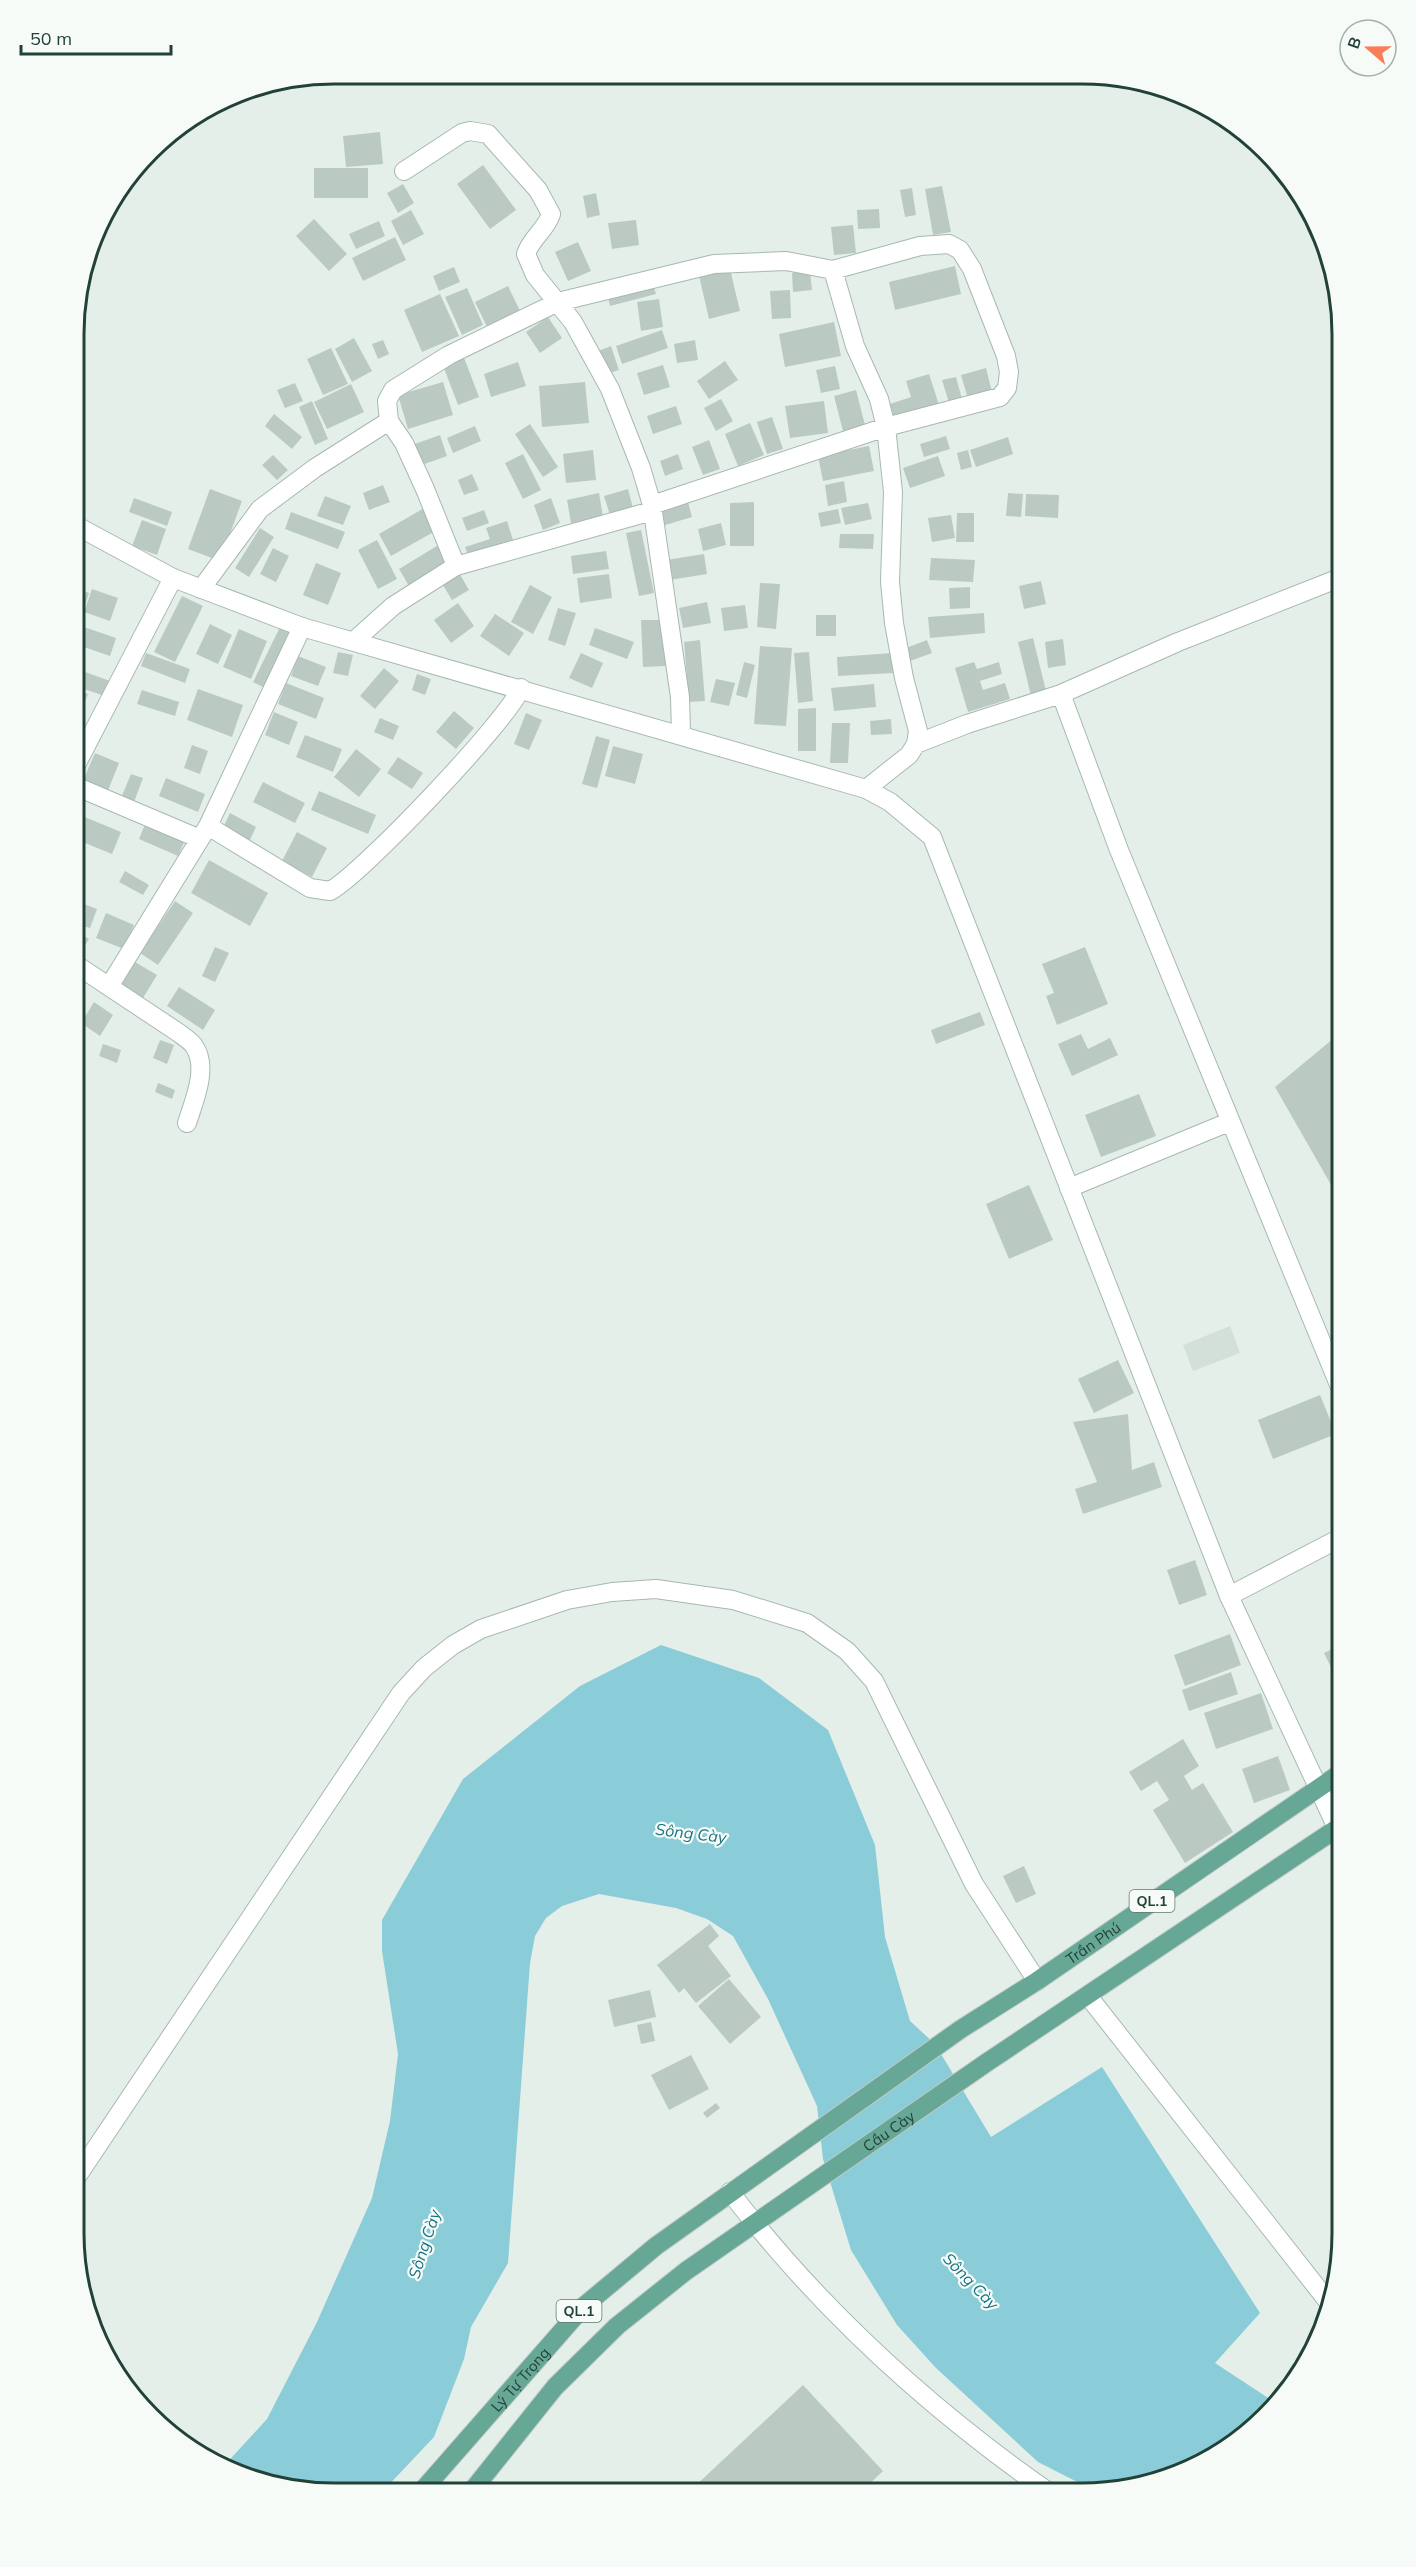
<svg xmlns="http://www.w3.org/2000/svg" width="1416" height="2567" viewBox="0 0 1416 2567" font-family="Mulish,sans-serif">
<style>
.built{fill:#d3dfd9}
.water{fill:#8accd7}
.building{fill:#bacac3}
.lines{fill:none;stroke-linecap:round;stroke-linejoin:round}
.minor-casing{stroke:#a7b8b1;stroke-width:20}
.tertiary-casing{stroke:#a7b8b1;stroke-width:20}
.primary-casing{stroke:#c1cac8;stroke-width:20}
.minor{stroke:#fff;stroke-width:18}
.tertiary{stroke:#fff;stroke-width:18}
.primary{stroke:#67a795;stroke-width:18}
.labels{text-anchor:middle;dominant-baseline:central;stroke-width:4.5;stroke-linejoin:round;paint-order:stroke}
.shield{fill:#f6fbf8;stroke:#627a72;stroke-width:1.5}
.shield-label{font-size:14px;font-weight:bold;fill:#224239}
.street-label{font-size:15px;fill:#224239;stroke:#f6fbf8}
.water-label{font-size:16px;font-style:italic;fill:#187383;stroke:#f6fbf8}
.rim{fill:none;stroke:#224239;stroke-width:3}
</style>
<rect width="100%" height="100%" fill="#e5efea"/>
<path class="built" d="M1230,1326L1240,1353L1193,1371L1183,1345Z"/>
<path class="water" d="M661,1645L759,1678L828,1730L875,1845L885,1937L910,2021L935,2044L991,2137L1102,2067L1260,2313L1215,2363L1276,2403L1227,2449L1166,2480L1095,2491L1038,2462L936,2368L897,2325L851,2250L823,2159L817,2106L768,1999L733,1936L707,1919L676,1908L599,1894L562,1906L546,1918L535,1936L530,1963L508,2263L471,2327L464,2359L434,2437L383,2491H299L222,2468L267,2419L317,2322L372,2198L390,2121L398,2054L382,1951V1920L463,1779L580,1686Z"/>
<path class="building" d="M380,132L383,164L346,167L343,136Z
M483,165L516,210L490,229L457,184Z
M314,168H368V198H314Z
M403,184L414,203L398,213L387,193Z
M942,186L951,232L933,235L925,189Z
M912,188L916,215L905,217L900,190Z
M596,193L600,215L587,218L583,196Z
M879,209L880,228L858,229L857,210Z
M411,210L424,234L403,245L391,221Z
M314,219L347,254L329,271L296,236Z
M636,220L639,245L612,249L608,223Z
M379,221L385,236L356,249L349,234Z
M853,225L856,253L834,255L831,227Z
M395,237L406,260L363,281L352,258Z
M578,242L591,271L568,281L555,252Z
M955,266L961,294L895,310L889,282Z
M454,267L460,282L439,291L433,276Z
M730,269L740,311L709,319L699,276Z
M810,271L812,290L793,292L792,273Z
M652,281L656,294L610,306L607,293Z
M508,286L521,313L488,329L475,302Z
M467,288L483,325L462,335L445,297Z
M790,290L791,318L772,319L770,291Z
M440,294L459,336L422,352L404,310Z
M659,299L663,327L641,331L637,302Z
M548,317L562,338L540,353L526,332Z
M834,322L841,356L785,367L779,334Z
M662,330L668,348L622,364L616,346Z
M354,338L372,371L352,382L335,349Z
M383,340L389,354L378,359L372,344Z
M695,340L698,360L677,363L674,344Z
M611,346L619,370L606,374L598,351Z
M331,348L348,384L323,395L307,359Z
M463,355L479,397L458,405L442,363Z
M725,361L738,380L709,399L697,381Z
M518,362L526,386L491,397L484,374Z
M663,365L670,387L644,395L637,373Z
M835,366L840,389L821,393L816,370Z
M986,368L992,392L968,399L961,375Z
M929,374L939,405L894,418L890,404L911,397L906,381Z
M956,377L962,399L949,403L942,380Z
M443,382L453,415L408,429L398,395Z
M585,382L589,423L542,427L539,386Z
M295,383L303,401L285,408L277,390Z
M351,384L364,412L327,429L314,402Z
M856,390L866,429L844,435L834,396Z
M721,399L733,421L716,431L704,408Z
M312,401L328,439L315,445L299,407Z
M824,401L828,433L790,438L785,406Z
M676,406L682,424L653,434L647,416Z
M274,414L302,437L292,449L265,426Z
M772,417L783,449L767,454L757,422Z
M750,423L764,455L738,466L725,434Z
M530,424L558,467L543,477L515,434Z
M475,426L481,441L453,453L447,438Z
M440,435L447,456L419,466L412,445Z
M946,436L950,449L924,457L920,444Z
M1008,437L1013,454L976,467L970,450Z
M709,440L720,469L703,475L692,447Z
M869,446L874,471L823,481L818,456Z
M593,450L596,480L566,483L563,454Z
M968,450L972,467L961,470L957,453Z
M523,454L541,490L523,499L505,463Z
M678,454L683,469L665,476L660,461Z
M273,455L288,470L277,480L262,465Z
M938,456L945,476L910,488L903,468Z
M472,474L479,490L464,495L458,480Z
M844,481L847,502L828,506L825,485Z
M383,485L390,502L369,510L363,493Z
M210,489L242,501L220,561L188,549Z
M628,489L633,508L610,515L604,496Z
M599,493L603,517L571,523L567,500Z
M1008,493L1023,494L1021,517L1006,516Z
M1026,494L1059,495L1058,518L1025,516Z
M325,496L351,506L343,525L317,516Z
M134,498L172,512L167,526L129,512Z
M551,498L560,523L543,530L534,505Z
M688,502L692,517L662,526L658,512Z
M754,502V546H730V503Z
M868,503L872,519L845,525L841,508Z
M426,507L439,529L391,556L379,534Z
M838,509L841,523L821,527L818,513Z
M484,510L489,523L467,531L462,518Z
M291,512L345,532L338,549L285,529Z
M957,513H974V542H956Z
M951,515L955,538L932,542L928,518Z
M142,520L166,529L157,555L132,546Z
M507,521L514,543L469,558L465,547L490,539L486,528Z
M721,523L726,545L703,551L698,529Z
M260,528L274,537L249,577L235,568Z
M641,530L654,593L639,596L626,533Z
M840,534H874L873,549L839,548Z
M377,540L397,579L378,589L358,550Z
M440,544L453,566L412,591L399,569Z
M273,548L289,556L276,582L260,574Z
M606,551L609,569L573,574L571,556Z
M704,554L707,574L670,580L666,560Z
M931,558L975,560L973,582L929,580Z
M316,563L341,573L328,605L303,595Z
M458,571L469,590L452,600L441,582Z
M609,574L612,598L580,603L577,578Z
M1041,581L1046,604L1024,609L1019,586Z
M760,583L780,584L776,629L757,627Z
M530,585L552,597L533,634L511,622Z
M970,587V608L950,609L949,588Z
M75,588L89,593L76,633H75Z
M92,589L118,598L110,621L84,612Z
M182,596L203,606L175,662L154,652Z
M707,602L711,623L683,628L679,608Z
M458,603L474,626L451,643L434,620Z
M745,605L748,628L724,631L721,608Z
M558,608L576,613L565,646L548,640Z
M984,613L985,633L930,638L928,617Z
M495,614L524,633L509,656L480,636Z
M816,615H836V636H816Z
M641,620H664L666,666L643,667Z
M210,624L232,635L218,664L196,654Z
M281,625L295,632L267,689L253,682Z
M81,626L116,638L110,656L75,644Z
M595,628L634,642L627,659L589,645Z
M239,629L267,641L251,679L223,667Z
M1033,638L1046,691L1031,696L1018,642Z
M1063,639L1066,665L1048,668L1045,642Z
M700,640L705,701L689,702L684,642Z
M927,640L932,653L910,661L906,648Z
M760,646L792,648L786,726L754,724Z
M338,652L353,655L348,676L333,673Z
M809,652L813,701L798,703L794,653Z
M146,653L190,669L185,683L141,666Z
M581,653L603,663L592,688L569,678Z
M892,653L893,673L838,676L837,657Z
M298,656L326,667L318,686L291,676Z
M744,662L755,665L747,698L736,695Z
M974,662L977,669L999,662L1002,674L980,681L983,690L1005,683L1010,699L968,712L955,668Z
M384,668L399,681L375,709L360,696Z
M77,669L110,681L105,696L75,686Z
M417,674L431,679L425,695L412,690Z
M716,679L735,683L729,706L710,702Z
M286,683L324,698L316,719L278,704Z
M874,684L876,707L834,711L831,688Z
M75,689L88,694L81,713L75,711Z
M198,689L243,705L232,737L187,720Z
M142,690L179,702L175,716L137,704Z
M816,708V751H798V709Z
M454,711L474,728L456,749L436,732Z
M274,712L298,722L289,745L265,735Z
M526,713L542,720L529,750L514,744Z
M380,718L399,726L393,740L374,732Z
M891,719L892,734L871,735L870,721Z
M832,723H850L848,763H830Z
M75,725L85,728L75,753Z
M305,735L342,749L333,772L296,757Z
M596,736L610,740L597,788L582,784Z
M192,745L208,751L200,774L184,768Z
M613,746L643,754L635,784L605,776Z
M356,749L381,769L359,797L334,777Z
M95,753L119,763L107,793L82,783Z
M398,757L423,773L412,789L387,773Z
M131,774L143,778L134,802L121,798Z
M166,778L205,794L198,812L159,796Z
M263,782L305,803L295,823L253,802Z
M319,791L376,815L368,834L311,810Z
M75,813L121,832L112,854L75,839Z
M230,813L256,827L249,842L223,828Z
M146,822L186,838L178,856L139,839Z
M297,832L327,848L312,877L282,861Z
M209,860L268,893L250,926L191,893Z
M125,871L149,885L143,895L119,882Z
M175,901L193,913L158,965L140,953Z
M84,904L97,909L90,928L77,924Z
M106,913L134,925L124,949L96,938Z
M75,930L89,939L78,957L75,955Z
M215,947L229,953L215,982L202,976Z
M1085,947L1108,1004L1057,1025L1046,996L1054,993L1042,964Z
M135,962L157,975L143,998L122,984Z
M179,987L215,1010L203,1030L167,1006Z
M94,1002L113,1015L100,1036L81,1023Z
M980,1012L985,1025L936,1044L931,1030Z
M1081,1034L1088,1049L1110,1038L1118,1055L1072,1076L1058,1044Z
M1334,1038L1342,1051V1204L1275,1087Z
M160,1040L174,1045L167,1064L153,1058Z
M103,1044L121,1050L117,1063L99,1056Z
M158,1083L175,1090L172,1099L155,1092Z
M1139,1094L1156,1136L1101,1157L1085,1115Z
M1029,1185L1053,1240L1009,1259L986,1204Z
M1118,1360L1134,1393L1094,1413L1078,1379Z
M1320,1395L1336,1434L1273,1459L1258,1420Z
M1128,1414L1132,1470L1154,1462L1162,1487L1083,1514L1075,1489L1097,1482L1073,1422Z
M1195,1560L1207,1595L1179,1605L1167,1570Z
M1230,1634L1241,1665L1185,1686L1174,1655Z
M1342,1644V1690L1324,1653Z
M1231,1672L1238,1694L1189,1711L1182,1690Z
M1261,1693L1273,1729L1216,1749L1204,1713Z
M1183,1739L1199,1766L1184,1776L1192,1790L1203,1783L1233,1832L1185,1863L1153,1810L1169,1800L1157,1781L1141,1791L1129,1772Z
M1278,1756L1290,1790L1254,1803L1242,1769Z
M1024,1866L1036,1894L1016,1903L1003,1876Z
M710,1924L719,1936L708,1946L731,1976L696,2003L684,1988L679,1993L657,1965Z
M729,1979L761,2017L730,2044L698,2006Z
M650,1990L656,2017L614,2027L608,2000Z
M651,2022L655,2041L641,2044L637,2025Z
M691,2055L709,2089L669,2110L651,2075Z
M716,2103L720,2108L707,2118L703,2113Z
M803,2385L883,2471L860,2493L697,2492L693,2488Z"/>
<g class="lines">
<g class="minor-casing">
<path id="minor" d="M404,171L462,133L470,131L488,134L538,190L551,214C546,230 531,238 526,254L535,275L573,322L610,389L641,468L652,505L680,697L681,733
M652,505L886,427L893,492L890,582L894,623L904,678L918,731L916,744L909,755L866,789
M456,566L425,489L404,443L389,421L387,401L393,390L449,355L558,302L714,264L786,261L833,270L920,246L949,244L960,250L972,269L1006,356L1009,372L1007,388L1000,397L886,427L879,399L855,346L833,270
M201,589L260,509L315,468L389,421
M354,641L393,606L456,566L652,511
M1061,694L1119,850L1342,1392
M916,744L967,724L1061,694L1178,642L1342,577
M75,767L173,578
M75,786L200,839
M208,826L310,888L330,891C361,875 509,719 521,688
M75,964L179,1033C184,1037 191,1041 194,1046C209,1067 194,1101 187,1123
M110,985L208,826L302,627
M1069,1188L1229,1122
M1229,1596L1342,1537
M1088,1996L1330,2304
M74,2181L401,1693L424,1668L453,1645L481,1629L567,1600L612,1592L656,1589L733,1600L807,1623L847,1651L874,1681L974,1884L1037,1981"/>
</g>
<g class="tertiary-casing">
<path id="tertiary" d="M75,525L173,578L302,627L866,789L890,802L932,837L1229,1596L1337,1828
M730,2192C819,2308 931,2410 1050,2493"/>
</g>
<g class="primary-casing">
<g id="primary">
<path id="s1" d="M421,2492L584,2306L656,2246L961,2029L1037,1981L1342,1772"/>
<path id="s2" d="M471,2492L555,2387L617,2326L686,2271L986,2063L1342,1825"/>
</g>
</g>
<use href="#minor" class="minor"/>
<use href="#tertiary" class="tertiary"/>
<use href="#primary" class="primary"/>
</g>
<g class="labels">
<g class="shield">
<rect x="1129.5" y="1890" width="45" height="22" rx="4.5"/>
<rect x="556.5" y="2300" width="45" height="22" rx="4.5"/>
</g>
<g class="shield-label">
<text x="1152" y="1901">QL.1</text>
<text x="579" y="2311">QL.1</text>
</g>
<g class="street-label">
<text stroke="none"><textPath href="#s1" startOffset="873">Trần Phú</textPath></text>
<text stroke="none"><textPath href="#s2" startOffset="556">Cầu Cày</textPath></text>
<text stroke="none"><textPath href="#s1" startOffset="150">Lý Tự Trọng</textPath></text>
</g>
<g class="water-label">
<text transform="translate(691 1833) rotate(7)">Sông Cày</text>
<text transform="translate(424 2244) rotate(-72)">Sông Cày</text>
<text transform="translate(971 2281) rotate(46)">Sông Cày</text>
</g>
</g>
<path d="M0 0H1416V2567H0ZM334 84H1082A250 250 0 0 1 1332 334V2233A250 250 0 0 1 1082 2483H334A250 250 0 0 1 84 2233V334A250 250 0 0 1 334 84Z" fill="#f6fbf8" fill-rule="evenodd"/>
<path class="rim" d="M334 84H1082A250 250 0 0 1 1332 334V2233A250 250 0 0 1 1082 2483H334A250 250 0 0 1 84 2233V334A250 250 0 0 1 334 84Z"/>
<g transform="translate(1368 48) rotate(290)"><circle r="28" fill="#f6fbf8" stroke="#a1b1ac" stroke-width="1.5"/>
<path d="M0-4.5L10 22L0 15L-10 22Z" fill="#fa7d58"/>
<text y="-9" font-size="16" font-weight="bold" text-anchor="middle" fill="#224239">B</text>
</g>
<path d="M21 45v9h150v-9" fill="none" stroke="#224239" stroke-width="3"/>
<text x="30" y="45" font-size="18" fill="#224239" stroke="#f6fbf8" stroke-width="4.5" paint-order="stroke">50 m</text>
</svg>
